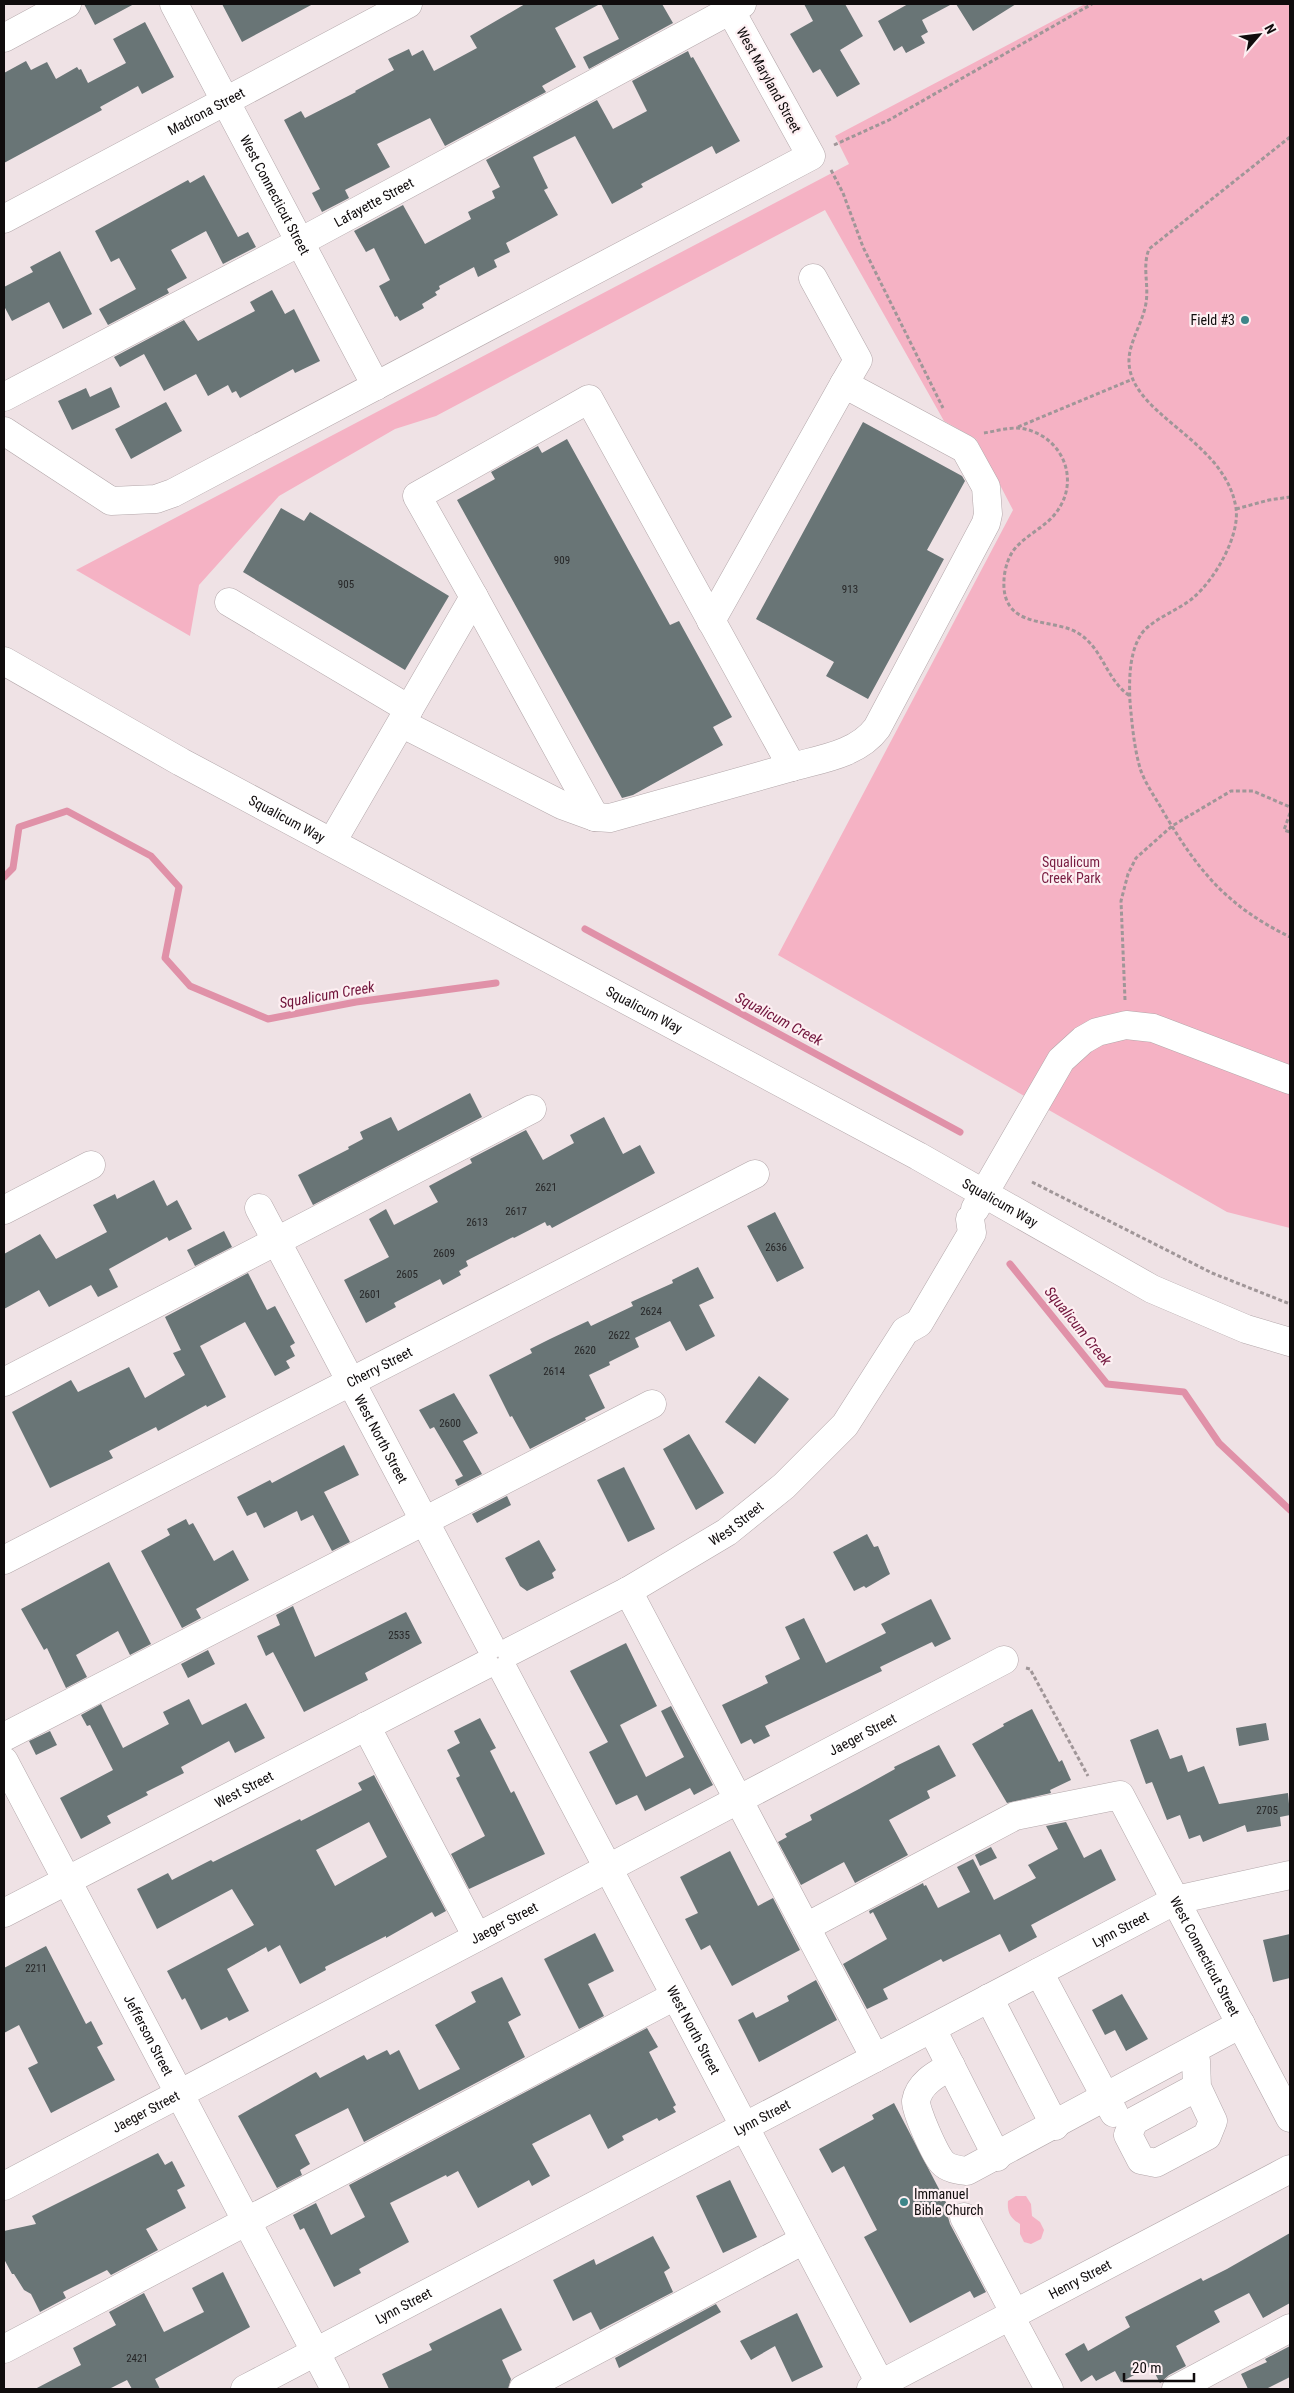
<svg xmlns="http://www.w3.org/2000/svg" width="1294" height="2393" viewBox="0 0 1294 2393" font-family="'Roboto Condensed',sans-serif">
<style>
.green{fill:#f5b2c4}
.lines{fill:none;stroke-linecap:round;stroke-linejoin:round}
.stream{stroke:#e091a8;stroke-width:7}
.building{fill:#697576;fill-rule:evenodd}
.minor-casing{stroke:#b3a7aa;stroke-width:29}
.path{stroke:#a09698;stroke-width:3;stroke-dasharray:4 2.5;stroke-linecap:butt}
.minor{stroke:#fff;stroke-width:28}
.poi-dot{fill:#3d8589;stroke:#fdeff2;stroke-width:2}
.labels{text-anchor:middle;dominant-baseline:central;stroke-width:4.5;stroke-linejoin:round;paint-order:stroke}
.number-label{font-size:11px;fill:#262627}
.street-label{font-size:14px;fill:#100c0d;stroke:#fdeff2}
.poi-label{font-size:14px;fill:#100c0d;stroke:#fdeff2;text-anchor:end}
.park-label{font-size:14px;fill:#781c41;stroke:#fdeff2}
.water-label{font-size:15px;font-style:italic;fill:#71143b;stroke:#fdeff2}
</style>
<rect width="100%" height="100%" fill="#efe2e5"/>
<path class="green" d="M1085,4H1290V1228L1227,1212L778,955L1013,510L976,439L944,421L825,210L436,416L395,429L279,496L199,585L190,636L76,570L849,164L835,136Z
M1016,2196H1026L1031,2204L1032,2216L1040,2222L1044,2230L1041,2239L1031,2244L1024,2242L1020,2234V2224C1010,2218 1007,2212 1008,2201Z"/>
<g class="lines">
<path class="stream" d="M4,877L13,868L19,827L67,811L151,856L179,887L165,958L190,986L268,1019L356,1002L496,983
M585,929L960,1132
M1010,1264L1107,1384L1184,1392L1219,1443L1290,1510"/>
</g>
<path class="building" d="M84,4H134L95,25Z
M222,4H313L242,42Z
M525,4H600L555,28L576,67L542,86L546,92L445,146L430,118L377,144L390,167L345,190L349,198L322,212L312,193L320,189L284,120L301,111L305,118L356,92L355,91L394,70L388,59L409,49L412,56L423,50L434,71L477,48L470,36Z
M601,4H662L673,23L589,69L583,57L619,39Z
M804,4H845L863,36L840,50L860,84L837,97L820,69L813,73L790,34L813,21Z
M908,4H952L922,20L928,32L921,36L925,43L906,53L902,46L894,51L878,21Z
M956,4H1016L973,31Z
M145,22L174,77L142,94L138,86L100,107L102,110L4,163V73L26,61L31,70L47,62L56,79L77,67L79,70L81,69L88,83L126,63L113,39Z
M688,51L691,58L693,57L740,141L716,154L712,146L641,184L643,187L612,204L575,136L533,157L548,188L544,190L558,215L506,243L510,252L494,260L497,267L478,277L474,267L439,286L440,289L435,292L437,295L422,304L424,308L400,321L397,316L395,317L379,286L390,280L374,248L366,252L354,231L403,205L425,244L471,219L468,212L495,198L492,191L500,187L486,160L597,100L613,129L647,111L632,81Z
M204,175L238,237L248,232L256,247L223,264L206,231L171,250L187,278L167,289L169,293L108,325L99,309L136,289L119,258L111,262L95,231L188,180L190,183Z
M60,251L92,314L63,329L49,302L12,321L4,306V287L33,272L30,267Z
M272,290L285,314L294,309L320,361L295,373L293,369L240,398L236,391L232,393L228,385L208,396L196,374L164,391L144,354L120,367L114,357L184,320L198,341L255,311L250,302Z
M111,387L120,407L72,430L58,401L86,388L90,397Z
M166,402L182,431L131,459L115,429Z
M863,422L962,476L965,481L927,550L944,559L868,699L826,676L834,662L756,619Z
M567,439L670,625L679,621L732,717L713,727L723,745L633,795L622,798L457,500L495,479L491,472L538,446L542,453Z
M281,508L304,521L310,512L449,596L405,670L243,572Z
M470,1093L482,1117L313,1205L298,1175L349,1149L348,1147L363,1139L360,1132L391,1117L398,1131Z
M604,1117L623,1154L640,1145L655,1173L552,1228L550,1225L547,1226L545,1222L514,1238L513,1237L466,1261L468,1266L459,1271L461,1275L443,1285L440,1279L394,1303L396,1307L366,1323L344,1280L389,1257L369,1219L386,1209L394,1225L438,1202L429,1186L472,1163L470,1159L526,1130L543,1160L574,1143L570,1135Z
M154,1180L167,1206L177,1200L192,1229L169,1241L167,1237L109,1269L118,1287L98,1297L91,1285L49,1307L39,1290L4,1309V1254L40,1234L56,1259L107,1232L93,1205L115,1194L117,1199Z
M775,1212L804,1268L777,1282L747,1226Z
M224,1231L232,1247L195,1266L187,1250Z
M698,1267L714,1298L699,1305L715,1336L686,1351L670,1321L635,1338L639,1347L609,1362L610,1365L589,1375L605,1408L585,1418L586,1420L530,1449L512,1416L510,1417L489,1375L532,1353L530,1349L550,1339L588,1321L591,1326L633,1306L631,1302L673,1283L672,1280Z
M248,1273L267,1310L275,1306L295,1343L290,1346L295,1356L286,1361L290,1368L275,1376L245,1322L200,1346L226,1397L207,1407L206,1405L158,1431L156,1427L109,1451L113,1458L50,1488L12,1412L71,1380L78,1392L129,1367L145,1398L185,1375L173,1353L181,1350L165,1317Z
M759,1376L789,1399L755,1444L725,1422Z
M454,1393L478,1433L463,1441L482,1474L458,1486L455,1480L463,1476L434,1427L430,1429L419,1410Z
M689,1434L724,1493L696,1510L663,1449Z
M344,1445L359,1475L324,1492L350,1542L332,1551L313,1515L301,1521L297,1511L264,1528L256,1512L247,1516L237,1497L270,1480L272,1483Z
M624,1467L655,1529L628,1542L597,1480Z
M507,1496L511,1505L477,1523L472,1514Z
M186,1519L189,1525L193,1523L214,1561L233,1550L249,1580L196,1609L201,1618L182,1628L141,1551L170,1535L167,1529Z
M867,1534L874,1547L878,1546L890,1574L866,1588L864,1586L854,1591L833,1552Z
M539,1540L556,1570L552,1573L554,1578L527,1591L520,1586L505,1558Z
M109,1562L151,1644L130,1655L118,1631L76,1655L87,1677L66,1688L47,1648L44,1650L21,1609Z
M931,1599L951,1639L935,1647L932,1642L880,1667L882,1671L765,1726L770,1736L754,1744L751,1739L741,1744L722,1705L768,1683L765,1676L800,1659L785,1627L804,1618L826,1663L886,1633L881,1624Z
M293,1606L315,1657L406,1612L422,1643L365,1673L368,1680L304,1712L273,1652L266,1656L257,1636L280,1625L276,1615Z
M626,1643L657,1706L620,1725L646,1777L684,1757L661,1711L671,1706L713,1785L694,1795L690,1788L645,1811L637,1795L616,1805L589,1752L608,1742L570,1671Z
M208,1650L215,1664L188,1678L181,1664Z
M189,1699L202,1725L246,1703L265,1738L235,1753L229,1741L181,1767L184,1773L146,1792L148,1795L107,1816L111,1823L81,1839L60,1798L113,1770L90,1725L87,1726L81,1715L101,1704L123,1748L169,1724L163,1712Z
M1032,1709L1059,1762L1062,1760L1071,1780L1050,1790L1051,1793L1007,1803L972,1744L1004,1726L1003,1724Z
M480,1718L496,1748L490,1751L511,1793L514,1791L545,1854L469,1889L451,1854L485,1836L456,1778L460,1776L447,1750L460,1743L454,1731Z
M1266,1723L1269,1740L1239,1746L1236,1728Z
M1158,1729L1170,1759L1182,1755L1188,1772L1204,1766L1219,1804L1288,1793L1290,1815L1280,1817L1281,1826L1247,1832L1245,1825L1203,1842L1200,1835L1189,1839L1180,1815L1167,1820L1152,1782L1146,1784L1130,1740Z
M50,1731L57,1745L36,1755L29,1741Z
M939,1745L956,1776L927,1791L930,1798L889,1820L908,1855L855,1883L844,1862L801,1885L778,1842L787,1837L785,1834L812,1820L810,1815L859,1789L895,1769L894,1767Z
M374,1775L446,1911L435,1917L432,1912L386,1938V1936L325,1967L326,1970L300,1984L280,1945L268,1952L266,1947L227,1969L249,2011L229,2021L227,2017L201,2030L185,1998L182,2000L167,1971L254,1925L232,1889L157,1929L137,1889L168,1873L172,1880L211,1860L213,1862L300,1819L301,1821L362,1790L358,1783ZM369,1822L387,1857L335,1886L316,1850Z
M1066,1822L1084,1858L1101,1849L1116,1880L1031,1925L1037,1937L1009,1952L1000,1934L943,1962L941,1959L883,1989L888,1999L867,2009L843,1964L887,1939L873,1912L870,1914L869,1911L923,1883L924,1886L926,1885L938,1908L970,1892L957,1867L973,1859L994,1900L1036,1878L1028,1865L1058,1849L1046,1826Z
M991,1847L997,1858L980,1866L975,1855Z
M730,1851L758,1906L773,1898L800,1950L732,1986L710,1945L701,1950L685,1919L698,1913L680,1877Z
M595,1933L614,1971L588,1984L604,2016L579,2029L544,1959Z
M1290,1934V1978L1273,1982L1263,1940Z
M46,1946L86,2024L91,2021L103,2044L97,2047L115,2080L51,2113L28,2068L38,2063L19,2025L4,2033V1968Z
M502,1977L521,2015L508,2022L525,2057L364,2142L348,2108L295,2135L310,2164L300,2170L302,2175L277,2188L238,2116L316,2072L320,2078L364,2055L367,2060L387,2050L390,2055L399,2050L419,2090L460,2069L435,2025L476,2002L471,1992Z
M816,1980L837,2020L759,2062L738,2020L753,2012L756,2018L789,2001L787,1996Z
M1122,1994L1148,2039L1126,2051L1115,2030L1105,2035L1092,2010Z
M647,2028L658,2047L649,2052L676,2105L673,2107L676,2112L659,2121L657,2118L622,2136L624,2140L608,2149L590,2114L532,2144L550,2176L532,2186L529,2180L478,2208L458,2171L447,2177L446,2175L390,2203L409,2242L359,2269L361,2273L334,2287L304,2228L300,2230L293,2215L316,2203L331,2235L365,2217L349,2185Z
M894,2103L950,2210L948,2217L950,2224L986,2292L974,2298L970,2291L910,2323L864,2237L877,2230L844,2166L832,2173L819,2149L874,2119L872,2115Z
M158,2153L165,2165L172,2161L185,2186L177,2190L186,2208L146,2229L158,2250L111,2275L107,2270L63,2292L66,2298L40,2312L31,2294L24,2290L14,2274H12L4,2259V2231L36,2224L32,2216Z
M730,2180L757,2237L723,2253L696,2196Z
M1290,2233V2303L1263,2318L1249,2293L1214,2311L1220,2322L1176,2346L1186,2366L1169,2375L1160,2383L1151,2366L1121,2382L1115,2371L1096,2381L1092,2375L1081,2382L1065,2354L1084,2343L1088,2351L1130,2327L1125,2317L1201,2278L1203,2281L1227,2269Z
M653,2236L670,2268L664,2272L673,2292L600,2330L591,2312L573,2321L553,2280L594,2259L596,2265Z
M223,2272L250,2327L155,2379L160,2389H132L127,2380L109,2389H35L81,2365L73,2348L116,2325L109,2312L144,2293L164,2332L204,2312L192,2288Z
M716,2304L721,2312L619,2368L615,2358Z
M501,2308L522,2350L502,2360L511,2379L508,2389H389L382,2374L432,2350L429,2344Z
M797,2313L823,2367L792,2382L775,2346L751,2360L740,2341Z
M1290,2346V2377L1266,2389H1248L1241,2374L1267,2362L1265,2359Z"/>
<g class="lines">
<g class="minor-casing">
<g id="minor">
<path id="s1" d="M174,4L376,386"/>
<path d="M4,38L67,4"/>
<path id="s2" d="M4,219L408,4"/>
<path d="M813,278L858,360L844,384"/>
<path id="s3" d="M4,397L300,242L742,4"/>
<path d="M4,431L111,501L156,499L173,493L811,156L727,4"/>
<path d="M474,597L595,817"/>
<path d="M229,602L409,709"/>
<path d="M711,621L844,384L965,449L986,487L988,514L986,523L877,728C858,754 821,759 792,767"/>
<path id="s4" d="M4,661L181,762L918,1156L1152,1289L1246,1329L1290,1342"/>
<path d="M332,842L474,597L417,496L589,399L792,767L610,818L595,817L562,805L401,723"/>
<path id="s5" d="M259,1208L490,1645"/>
<path d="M975,1209L1061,1060L1083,1040L1097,1032L1126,1025L1153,1028L1290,1080"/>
<path d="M4,1210L91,1165"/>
<path d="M4,1382L532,1109"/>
<path id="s6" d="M4,1560L755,1174"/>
<path d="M628,1591L875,2058"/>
<path id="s7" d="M511,1651L628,1591L727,1532L784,1486L845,1425L905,1331L919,1323L972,1233L970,1219"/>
<path id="s8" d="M504,1671L883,2389"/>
<path d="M366,1726L477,1937"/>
<path d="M4,1737L652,1404"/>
<path id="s9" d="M4,1761L335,2389"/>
<path id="s10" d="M4,1913L485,1665"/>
<path id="s11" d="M806,1927L1015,1816L1120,1795L1290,2118"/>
<path d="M1039,1972L1114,2113"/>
<path d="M989,1998L1055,2126"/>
<path d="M932,2029L997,2157"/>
<path d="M1192,2051L1196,2061L1197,2087L1213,2121L1207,2136L1156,2163L1141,2160L1128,2135L1134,2121L1197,2087"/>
<path d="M951,2066C937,2074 919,2083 916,2101C915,2110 935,2154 942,2162C948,2169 959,2170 967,2171L1241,2024"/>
<path id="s12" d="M4,2186L1004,1660"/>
<path d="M964,2217L1015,2314"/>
<path d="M1010,2316L1049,2389"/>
<path d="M4,2349L675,1996"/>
<path id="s13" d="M245,2389L1176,1900L1290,1875"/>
<path d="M523,2389L804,2240"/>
<path id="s14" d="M871,2389L1290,2169"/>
<path d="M1176,2389L1290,2328"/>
</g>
</g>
<path class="path" d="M1290,137L1149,249C1142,267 1149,284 1146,303C1143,322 1130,340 1129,359C1127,415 1225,438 1236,508C1240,536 1215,579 1194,597C1180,610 1149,620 1140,636C1129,655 1129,681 1130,702C1132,724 1134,747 1140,768C1145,784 1156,798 1164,813C1199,872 1227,906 1290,937
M834,145L889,120L1092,4
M831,170L843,193L863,247L943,408
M1018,427L1133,379
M984,433C997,431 1012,426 1025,429C1064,438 1081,482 1055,514C1044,528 1024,536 1013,551C1005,563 1002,581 1005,595C1013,628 1055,619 1078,633C1103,648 1106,680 1130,696
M1236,509L1269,500L1290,497
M1290,813L1284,830L1290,832
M1125,1000L1121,901L1128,874L1136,858L1172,826L1231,791H1253L1290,807
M1032,1182L1212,1273L1290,1304
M1026,1668L1030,1669L1088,1776"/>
<use href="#minor" class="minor"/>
</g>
<g class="poi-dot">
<circle cx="1245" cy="320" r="5"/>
<circle cx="904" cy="2202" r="5"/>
</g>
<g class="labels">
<g class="number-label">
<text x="562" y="560">909</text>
<text x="346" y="584">905</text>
<text x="850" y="589">913</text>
<text x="546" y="1187">2621</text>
<text x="516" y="1211">2617</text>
<text x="477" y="1222">2613</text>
<text x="776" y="1247">2636</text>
<text x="444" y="1253">2609</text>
<text x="407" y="1274">2605</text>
<text x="370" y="1294">2601</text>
<text x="651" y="1311">2624</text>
<text x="619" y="1335">2622</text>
<text x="585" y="1350">2620</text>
<text x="554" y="1371">2614</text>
<text x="450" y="1423">2600</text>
<text x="399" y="1635">2535</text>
<text x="1267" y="1810">2705</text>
<text x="36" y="1968">2211</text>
<text x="137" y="2358">2421</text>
</g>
<g class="street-label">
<text transform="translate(769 80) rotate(61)">West Maryland Street</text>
<text stroke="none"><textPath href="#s2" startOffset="229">Madrona Street</textPath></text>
<text stroke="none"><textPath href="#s1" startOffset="216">West Connecticut Street</textPath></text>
<text stroke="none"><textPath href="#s3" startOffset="418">Lafayette Street</textPath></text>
<text stroke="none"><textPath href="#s4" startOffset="324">Squalicum Way</textPath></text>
<text stroke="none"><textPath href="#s4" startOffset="729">Squalicum Way</textPath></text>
<text stroke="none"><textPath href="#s4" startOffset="1134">Squalicum Way</textPath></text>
<text stroke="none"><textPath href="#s6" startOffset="422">Cherry Street</textPath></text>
<text stroke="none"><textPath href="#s5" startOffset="261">West North Street</textPath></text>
<text stroke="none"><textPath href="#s7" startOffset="259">West Street</textPath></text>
<text stroke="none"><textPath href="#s12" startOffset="970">Jaeger Street</textPath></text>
<text stroke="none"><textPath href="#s10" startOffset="270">West Street</textPath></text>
<text stroke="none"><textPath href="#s12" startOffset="565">Jaeger Street</textPath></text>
<text stroke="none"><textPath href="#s13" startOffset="989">Lynn Street</textPath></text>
<text stroke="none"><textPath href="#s11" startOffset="526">West Connecticut Street</textPath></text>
<text stroke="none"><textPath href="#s8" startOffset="406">West North Street</textPath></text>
<text stroke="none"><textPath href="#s9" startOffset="310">Jefferson Street</textPath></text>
<text stroke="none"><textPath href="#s12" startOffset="160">Jaeger Street</textPath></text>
<text stroke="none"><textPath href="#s13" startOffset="584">Lynn Street</textPath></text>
<text stroke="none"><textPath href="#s14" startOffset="236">Henry Street</textPath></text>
<text stroke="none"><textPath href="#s13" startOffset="179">Lynn Street</textPath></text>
</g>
<g class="poi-label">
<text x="1235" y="320">Field #3</text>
<text x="914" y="2194" text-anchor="start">Immanuel<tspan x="914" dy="16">Bible Church</tspan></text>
</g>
<g class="park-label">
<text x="1071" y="862">Squalicum<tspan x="1071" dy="16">Creek Park</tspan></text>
</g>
<g class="water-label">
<text transform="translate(327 995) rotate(-10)">Squalicum Creek</text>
<text transform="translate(779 1019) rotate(28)">Squalicum Creek</text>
<text transform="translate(1078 1326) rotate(51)">Squalicum Creek</text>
</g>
</g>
<rect width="1294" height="2393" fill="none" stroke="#100c0d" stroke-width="10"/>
<g transform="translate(1259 35) rotate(62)" stroke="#fdeff2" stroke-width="4" paint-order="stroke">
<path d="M0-4L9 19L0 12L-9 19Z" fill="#100c0d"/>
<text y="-8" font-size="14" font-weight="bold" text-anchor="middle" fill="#100c0d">N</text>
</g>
<path d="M1124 2373v8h70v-8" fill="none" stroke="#100c0d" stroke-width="2.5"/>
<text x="1132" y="2373" font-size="15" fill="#100c0d" stroke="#fdeff2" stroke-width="4" paint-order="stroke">20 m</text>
</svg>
